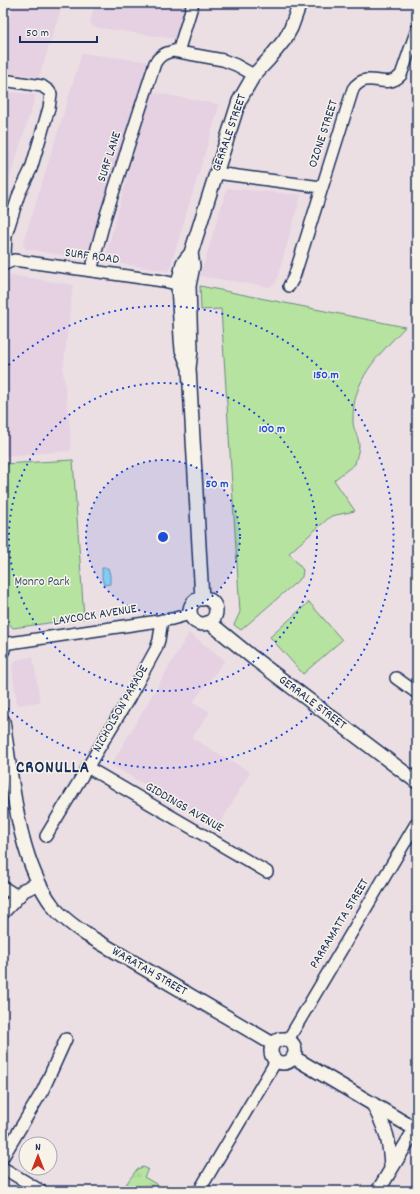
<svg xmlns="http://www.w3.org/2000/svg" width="420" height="1194" viewBox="0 0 420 1194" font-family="Dekko,sans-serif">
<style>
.built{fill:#e5d1e1}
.grass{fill:url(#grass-tufts);stroke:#69897f}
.green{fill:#b7e3a0;stroke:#69897f}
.water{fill:#93dcf4;stroke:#6397b8}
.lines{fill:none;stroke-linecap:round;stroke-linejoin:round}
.minor-casing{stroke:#1b2f5e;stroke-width:14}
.tertiary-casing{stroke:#1b2f5e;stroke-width:16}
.minor{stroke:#f7f3e8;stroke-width:11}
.tertiary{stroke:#f7f3e8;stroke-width:13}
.ring{fill:none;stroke:#1d4ed8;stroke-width:2;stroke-dasharray:2 4}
.labels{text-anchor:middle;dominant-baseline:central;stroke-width:3;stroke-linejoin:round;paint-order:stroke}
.street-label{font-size:13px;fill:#1b2f5e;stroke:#f7f3e8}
.park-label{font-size:13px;fill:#3a536b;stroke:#f7f3e8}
.district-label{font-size:17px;font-weight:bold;letter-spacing:1px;fill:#1b2f5e;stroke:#f7f3e8}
.centre{fill:#1d4ed8;stroke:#f7f3e8;stroke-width:2}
.ring-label{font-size:12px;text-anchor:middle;font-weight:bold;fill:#1d4ed8;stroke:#f7f3e8;stroke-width:3;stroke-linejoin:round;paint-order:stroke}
</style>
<defs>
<pattern id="grass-tufts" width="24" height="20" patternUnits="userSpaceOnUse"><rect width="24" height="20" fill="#b7e3a0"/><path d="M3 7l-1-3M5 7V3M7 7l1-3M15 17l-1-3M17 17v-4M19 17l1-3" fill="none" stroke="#9dc38c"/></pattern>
</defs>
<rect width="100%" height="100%" fill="#ecdfe4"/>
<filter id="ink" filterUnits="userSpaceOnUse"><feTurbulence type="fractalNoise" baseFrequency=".025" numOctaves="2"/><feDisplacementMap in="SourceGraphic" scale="8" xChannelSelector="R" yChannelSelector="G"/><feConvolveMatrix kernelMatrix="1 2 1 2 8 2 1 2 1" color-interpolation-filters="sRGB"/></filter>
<g filter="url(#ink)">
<path class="built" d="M14,3H63L39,77L3,72V41Z
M95,3H186L176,39L93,27L90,22Z
M82,53L150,62L90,260L26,249L23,244Z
M3,91L36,95L3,199Z
M151,92L218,104V110L169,271L104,261Z
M227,188L301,195L276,283L269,287L200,276Z
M11,275L73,285L63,371L70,429L71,449L69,451L3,456V298Z
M189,633L225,660L193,702L210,712L192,738L250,772L218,827L111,765Z
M33,656L40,702L17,705L12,668L15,661L19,659Z"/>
<path class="grass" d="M143,1167L148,1169L144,1177L168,1191H124L122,1190L137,1169Z"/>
<path class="green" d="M200,286L405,327C378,356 352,379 353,421C353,430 359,437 359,445C359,451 356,458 355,464L334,480L355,511L331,516L289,553L303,570L302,577L241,630L234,625L240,612L221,309L201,310Z
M73,460L84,618L13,628L4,618L3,612V464Z
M309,602L342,640L303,674L270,637Z"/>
<path class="water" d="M102,568H108L110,575V584L104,585L102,578Z"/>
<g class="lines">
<g class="minor-casing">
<path id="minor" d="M178,52L193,3
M3,80L42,86L49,91L51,94L49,108L31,169L19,194L6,235L5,253L3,261
M216,173L321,187
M3,265L14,260L163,281L185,286
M91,271L105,218L155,63C159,56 164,53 173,51L223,60L236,65L254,75
M289,286L294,277L353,89C368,68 385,92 401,75L417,29
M3,644L172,619L190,614
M396,678L417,693
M87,767L267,872
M46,836L128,700L156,649L159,640L162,620
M3,887L17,896
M288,1040L417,822
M3,1157L43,1090L66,1039
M3,1168L41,1191
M199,1191L276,1061"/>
</g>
<g class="tertiary-casing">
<path id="tertiary" d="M191,253L193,266L189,286L191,350L189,368L202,599
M189,368L182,350L181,338L178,284L183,263L191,253L239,101L254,75L269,59L285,39L291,28L300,3
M190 611a13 13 0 1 1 26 0a13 13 0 1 1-26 0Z
M209,622L252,657L417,782
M3,643V650
M3,721C12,778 17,859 53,906C62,918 75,927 87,935L273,1044
M3,912L24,890L39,883
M271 1051a12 12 0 1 1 24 0a12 12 0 1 1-24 0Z
M293,1057L415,1129
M373,1104C385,1128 390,1139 391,1167
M378,1191L417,1126"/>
</g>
<use href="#minor" class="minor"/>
<use href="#tertiary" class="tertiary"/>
</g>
</g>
<circle cx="163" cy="537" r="77" fill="#1d4ed8" fill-opacity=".12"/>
<g class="ring">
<circle cx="163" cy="537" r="77"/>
<circle cx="163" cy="537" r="154"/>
<path d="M4 369A231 231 0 1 1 4 705"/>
</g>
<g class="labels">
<g class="street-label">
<text transform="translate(230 133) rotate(-71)">GERRALE STREET</text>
<text transform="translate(324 134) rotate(-72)">OZONE STREET</text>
<text transform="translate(110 157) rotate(-72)">SURF LANE</text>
<text transform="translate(92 257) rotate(8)">SURF ROAD</text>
<text transform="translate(95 616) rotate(-9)">LAYCOCK AVENUE</text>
<text transform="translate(312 703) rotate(37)">GERRALE STREET</text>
<text transform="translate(121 709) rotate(-60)">NICHOLSON PARADE</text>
<text transform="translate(184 808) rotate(30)">GIDDINGS AVENUE</text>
<text transform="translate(340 924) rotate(-59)">PARRAMATTA STREET</text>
<text transform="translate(149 972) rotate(30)">WARATAH STREET</text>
</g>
<g class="park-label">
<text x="42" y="582">Monro Park</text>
</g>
<g class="district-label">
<text x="53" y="769">CRONULLA</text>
</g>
</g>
<circle cx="163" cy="537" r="6" class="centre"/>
<g class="ring-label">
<text x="326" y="378">150 m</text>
<text x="272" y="432">100 m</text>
<text x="217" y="487">50 m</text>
</g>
<rect width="420" height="1194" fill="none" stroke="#f7f3e8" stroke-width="16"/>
<rect x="8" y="8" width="404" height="1178" fill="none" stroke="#1b2f5e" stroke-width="1.5" filter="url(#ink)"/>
<g transform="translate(38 1156)"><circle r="19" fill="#f7f3e8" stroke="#9fa5b1"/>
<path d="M0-3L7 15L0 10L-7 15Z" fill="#c8321e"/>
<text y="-6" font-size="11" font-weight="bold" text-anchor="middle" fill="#1b2f5e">N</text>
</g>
<path d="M20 36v6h77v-6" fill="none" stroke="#1b2f5e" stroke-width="2"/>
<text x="26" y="36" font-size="12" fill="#1b2f5e" stroke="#f7f3e8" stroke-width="3" paint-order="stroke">50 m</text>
</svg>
